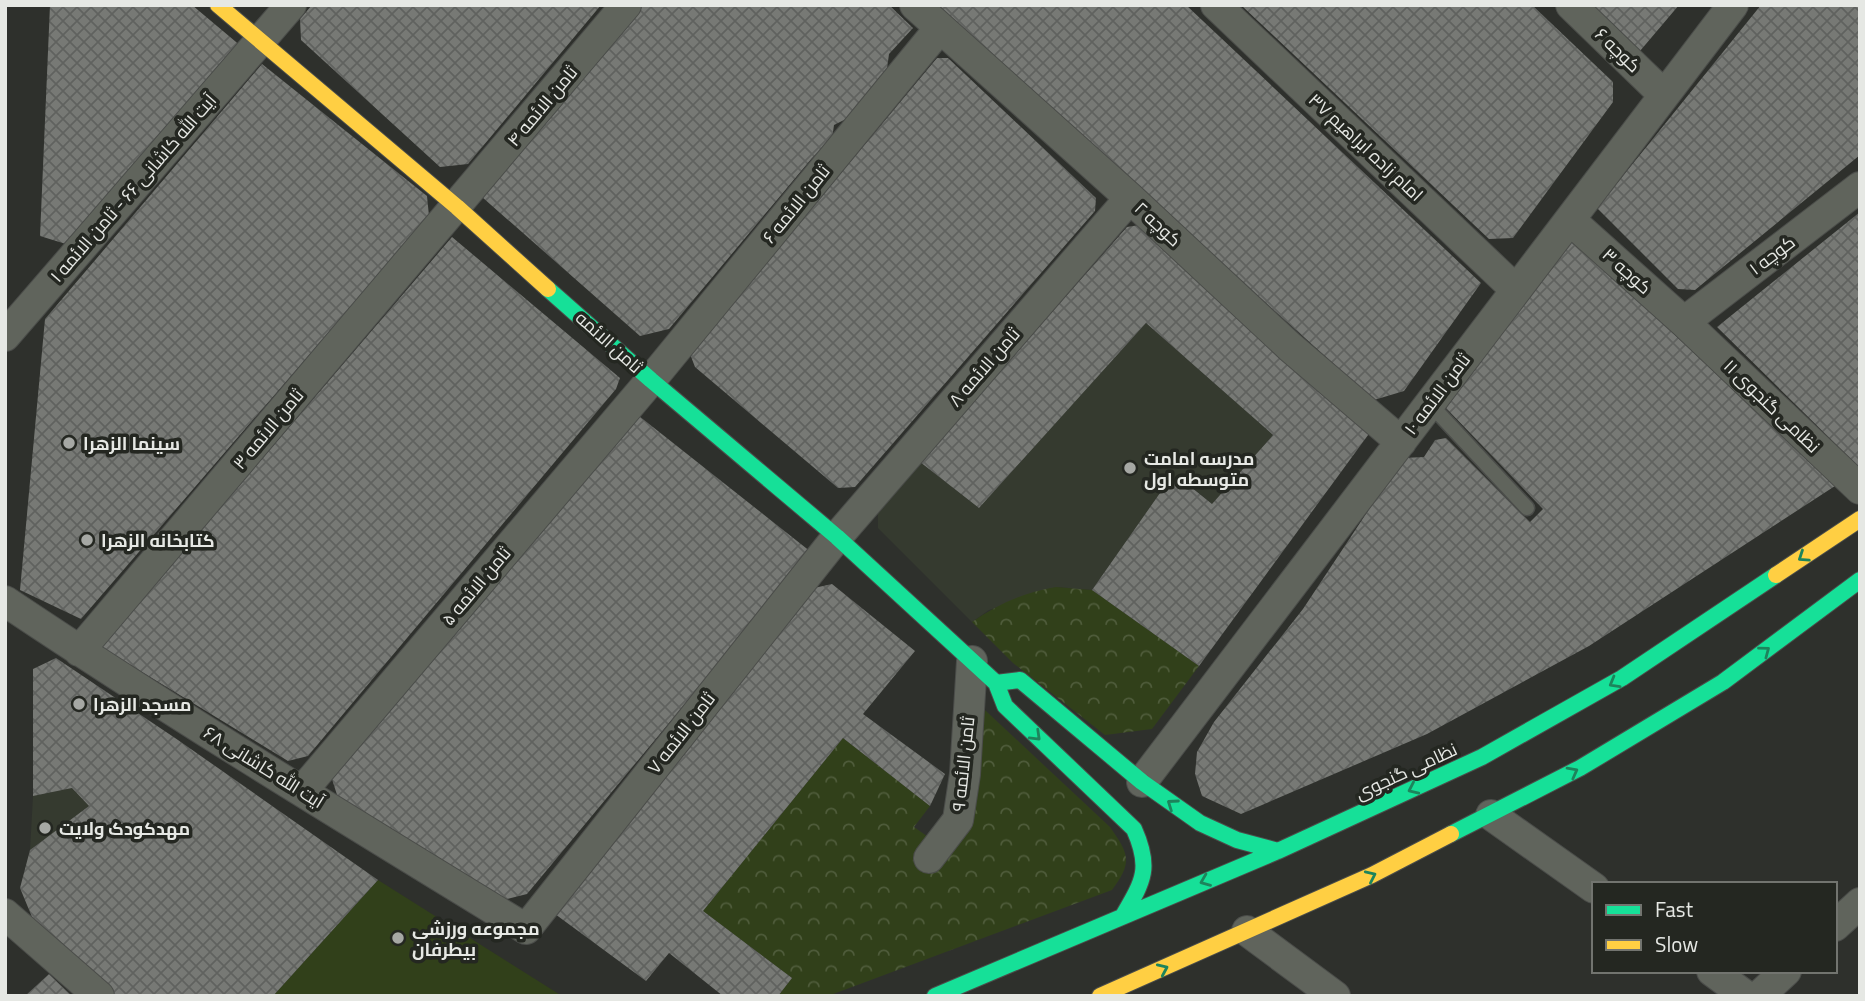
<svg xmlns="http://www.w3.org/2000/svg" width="1865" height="1001" viewBox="0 0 1865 1001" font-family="'Titillium Web',Cairo,sans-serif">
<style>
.built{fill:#353a2f}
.park{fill:url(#park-crowns)}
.pitch{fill:#31401a}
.building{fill:url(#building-cross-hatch)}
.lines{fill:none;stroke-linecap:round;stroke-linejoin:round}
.lane-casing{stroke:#4b4d4a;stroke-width:17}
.street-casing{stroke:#4b4d4a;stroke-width:32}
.fast-casing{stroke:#4b4d4a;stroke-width:18}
.slow-casing{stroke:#4b4d4a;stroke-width:18}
.lane{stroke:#60645c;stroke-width:14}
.street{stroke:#60645c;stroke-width:30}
.fast{stroke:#16e098;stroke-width:16}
.slow{stroke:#ffcf43;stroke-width:16}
.oneway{stroke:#1d845c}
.poi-dot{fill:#a6a8a4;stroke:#242721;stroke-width:2.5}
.labels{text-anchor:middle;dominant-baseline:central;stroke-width:7;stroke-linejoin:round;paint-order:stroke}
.street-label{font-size:18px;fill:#e6e8e4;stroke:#242721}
.poi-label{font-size:18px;font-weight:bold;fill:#e6e8e4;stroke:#242721;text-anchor:start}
</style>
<defs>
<pattern id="park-crowns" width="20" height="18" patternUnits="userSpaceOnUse" patternTransform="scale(1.75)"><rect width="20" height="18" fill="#31401a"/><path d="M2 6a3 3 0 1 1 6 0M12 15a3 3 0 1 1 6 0" fill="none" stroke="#4f5c3b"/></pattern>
<pattern id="building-cross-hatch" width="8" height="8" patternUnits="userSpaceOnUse" patternTransform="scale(1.75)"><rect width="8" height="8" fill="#777975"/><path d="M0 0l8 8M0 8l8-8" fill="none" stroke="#60625f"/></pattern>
</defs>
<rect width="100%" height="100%" fill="#2e302c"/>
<path class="built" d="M1146,323L1273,435L1212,504L1182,479L1167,483L1092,590L1056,587L989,610L972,622L878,528V509L920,462L979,508Z
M72,788L89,806L30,850L33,796Z"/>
<path class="park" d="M1056,587L1092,590L1199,666L1152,729L1105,735L1013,663L972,622C997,604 1025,592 1056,587Z
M971,697L1110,827C1129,854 1133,862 1112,890L828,996H778L792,978L703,911L843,738L930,806L914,827L934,841L952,820Z"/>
<path class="pitch" d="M378,880L562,996H273Z"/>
<path class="building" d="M50,5H192L242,47L69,245L40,236Z
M312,5H601L468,164L440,167L301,40L300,19Z
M642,5H889L913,28L889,54L887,69L852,116L834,125L832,139L812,158L669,329L640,336L482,197Z
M934,5H1186L1481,283L1404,391L1374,400Z
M1241,5H1532L1613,82V102L1513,238L1489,239Z
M1592,5H1679L1640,51Z
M1761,5H1860V155L1695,290L1678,289L1597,208Z
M937,58H948L1096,198L1095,211L855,487L838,488L695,367L690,354Z
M262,64L427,196L429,216L81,619L20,590L45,319Z
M1860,212V468L1717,327Z
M1139,225L1371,431L1199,666L1092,590L1167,483L1181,479L1212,504L1273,435L1146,323L979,508L920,462L1127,227Z
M452,237L620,378L616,389L308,756L288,761L101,647Z
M1573,239L1835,486L1589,646L1427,734L1241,814L1202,796L1195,774L1197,752L1214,722L1303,609L1403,458L1424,457L1435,440L1446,438L1530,522L1543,509L1446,408Z
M639,416L811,552L527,894L503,900L339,801L330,773Z
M832,584L915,651L863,714L945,774L930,806L843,738L703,911L792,978L778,996H723L669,953L646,981L555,914L814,588Z
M56,658L178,740L378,880L273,996H112L39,934L20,888L30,850L89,806L72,788L33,796V669Z
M49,974L72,996H25Z"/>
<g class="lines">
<g class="lane-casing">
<path id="lane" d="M1430,404L1527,508"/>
</g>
<g class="street-casing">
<path id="street" d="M915,5L1130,198L1290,347L1401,442
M1216,5L1516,290
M1571,5L1664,95
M1570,220L1684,322L1860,489
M1684,322L1860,187
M5,336L291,5
M5,601C175,715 351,822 526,929L837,537L1130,198
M79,651L626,5
M1142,782L1733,5
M302,791L651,380L940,28
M1491,815L1594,888
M929,858L958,820L965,774L972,661
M5,914L99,996
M1835,926L1860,903
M1247,931L1335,996
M1712,971L1746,996
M1759,996L1786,971"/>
</g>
<g class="fast-casing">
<path id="fast" d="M548,289L651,380L837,537L996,683L1005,706L1134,829C1151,867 1144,880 1124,914
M996,683L1020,680L1142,782L1200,823L1237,840L1278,851
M1451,834L1580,768L1723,682L1860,580
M935,996L1278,851L1482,757L1622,678L1776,575"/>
</g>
<g class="slow-casing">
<path id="slow" d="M218,5L457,207L548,289
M1776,575L1860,519
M1100,996L1372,875L1451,834"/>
</g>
<use href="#lane" class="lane"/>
<use href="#street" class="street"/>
<use href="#fast" class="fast"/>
<use href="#slow" class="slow"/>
</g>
<defs><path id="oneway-chevron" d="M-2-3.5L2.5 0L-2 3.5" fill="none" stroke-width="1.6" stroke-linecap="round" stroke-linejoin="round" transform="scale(1.75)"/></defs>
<g class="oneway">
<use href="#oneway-chevron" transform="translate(1803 557) rotate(146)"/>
<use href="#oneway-chevron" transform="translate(1765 651) rotate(-37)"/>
<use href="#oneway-chevron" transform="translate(1614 683) rotate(150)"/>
<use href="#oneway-chevron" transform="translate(1036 736) rotate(44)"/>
<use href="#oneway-chevron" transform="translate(1573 772) rotate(-28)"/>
<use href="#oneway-chevron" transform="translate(1413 789) rotate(155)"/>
<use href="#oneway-chevron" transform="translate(1172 804) rotate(-145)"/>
<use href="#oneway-chevron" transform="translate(1371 876) rotate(-25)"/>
<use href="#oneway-chevron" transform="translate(1205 881) rotate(158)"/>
<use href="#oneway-chevron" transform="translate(1163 969) rotate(-24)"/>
</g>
<g class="poi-dot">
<circle cx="69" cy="443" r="7"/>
<circle cx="1130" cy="468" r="7"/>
<circle cx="87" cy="540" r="7"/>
<circle cx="79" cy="704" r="7"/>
<circle cx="45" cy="828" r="7"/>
<circle cx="398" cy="938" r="7"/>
</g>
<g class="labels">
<g class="street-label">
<text transform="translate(1618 50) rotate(44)">کوچه ۶</text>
<text transform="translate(542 106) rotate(-50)">ثامن الائمه ۴</text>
<text transform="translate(1366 147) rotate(43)">امام زاده ابراهیم ۳۷</text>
<text transform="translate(133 188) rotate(-49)">آیت الله کاشانی ۶۶ - ثامن الائمه ۱</text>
<text transform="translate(796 204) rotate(-51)">ثامن الائمه ۶</text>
<text transform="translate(1158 224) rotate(43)">کوچه ۲</text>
<text transform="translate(1772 255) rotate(-37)">کوچه ۱</text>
<text transform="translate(1627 271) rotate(42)">کوچه ۳</text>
<text transform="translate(609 342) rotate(42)">ثامن الائمه</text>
<text transform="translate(984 367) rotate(-49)">ثامن الائمه ۸</text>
<text transform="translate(1437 394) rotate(-53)">ثامن الائمه ۱۰</text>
<text transform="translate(1772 406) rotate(44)">نظامی گنجوی ۱۱</text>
<text transform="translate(268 429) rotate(-50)">ثامن الائمه ۳</text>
<text transform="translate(476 586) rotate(-50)">ثامن الائمه ۵</text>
<text transform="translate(681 733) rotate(-52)">ثامن الائمه ۷</text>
<text transform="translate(963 764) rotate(-84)">ثامن الائمه ۹</text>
<text transform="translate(264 767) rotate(32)">آیت الله کاشانی ۶۸</text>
<text transform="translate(1406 771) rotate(-25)">نظامی گنجوی</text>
</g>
<g class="poi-label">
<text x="83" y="443">سینما الزهرا</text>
<text x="1144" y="458">مدرسه امامت<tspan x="1144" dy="21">متوسطه اول</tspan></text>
<text x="101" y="540">کتابخانه الزهرا</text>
<text x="93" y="704">مسجد الزهرا</text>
<text x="59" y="828">مهدکودک ولایت</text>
<text x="412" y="928">مجموعه ورزشی<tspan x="412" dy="21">بیطرفان</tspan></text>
</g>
</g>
<rect width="1865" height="1001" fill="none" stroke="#e6e8e4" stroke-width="14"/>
<rect x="1592" y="882" width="245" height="91" fill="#242721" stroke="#72746f" stroke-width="2"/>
<rect x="1606" y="905" width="35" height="10" fill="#16e098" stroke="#72746f" stroke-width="2"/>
<text x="1655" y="917" font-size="21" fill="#e6e8e4">Fast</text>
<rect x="1606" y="940" width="35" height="10" fill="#ffcf43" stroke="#72746f" stroke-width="2"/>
<text x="1655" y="952" font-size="21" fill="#e6e8e4">Slow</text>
</svg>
